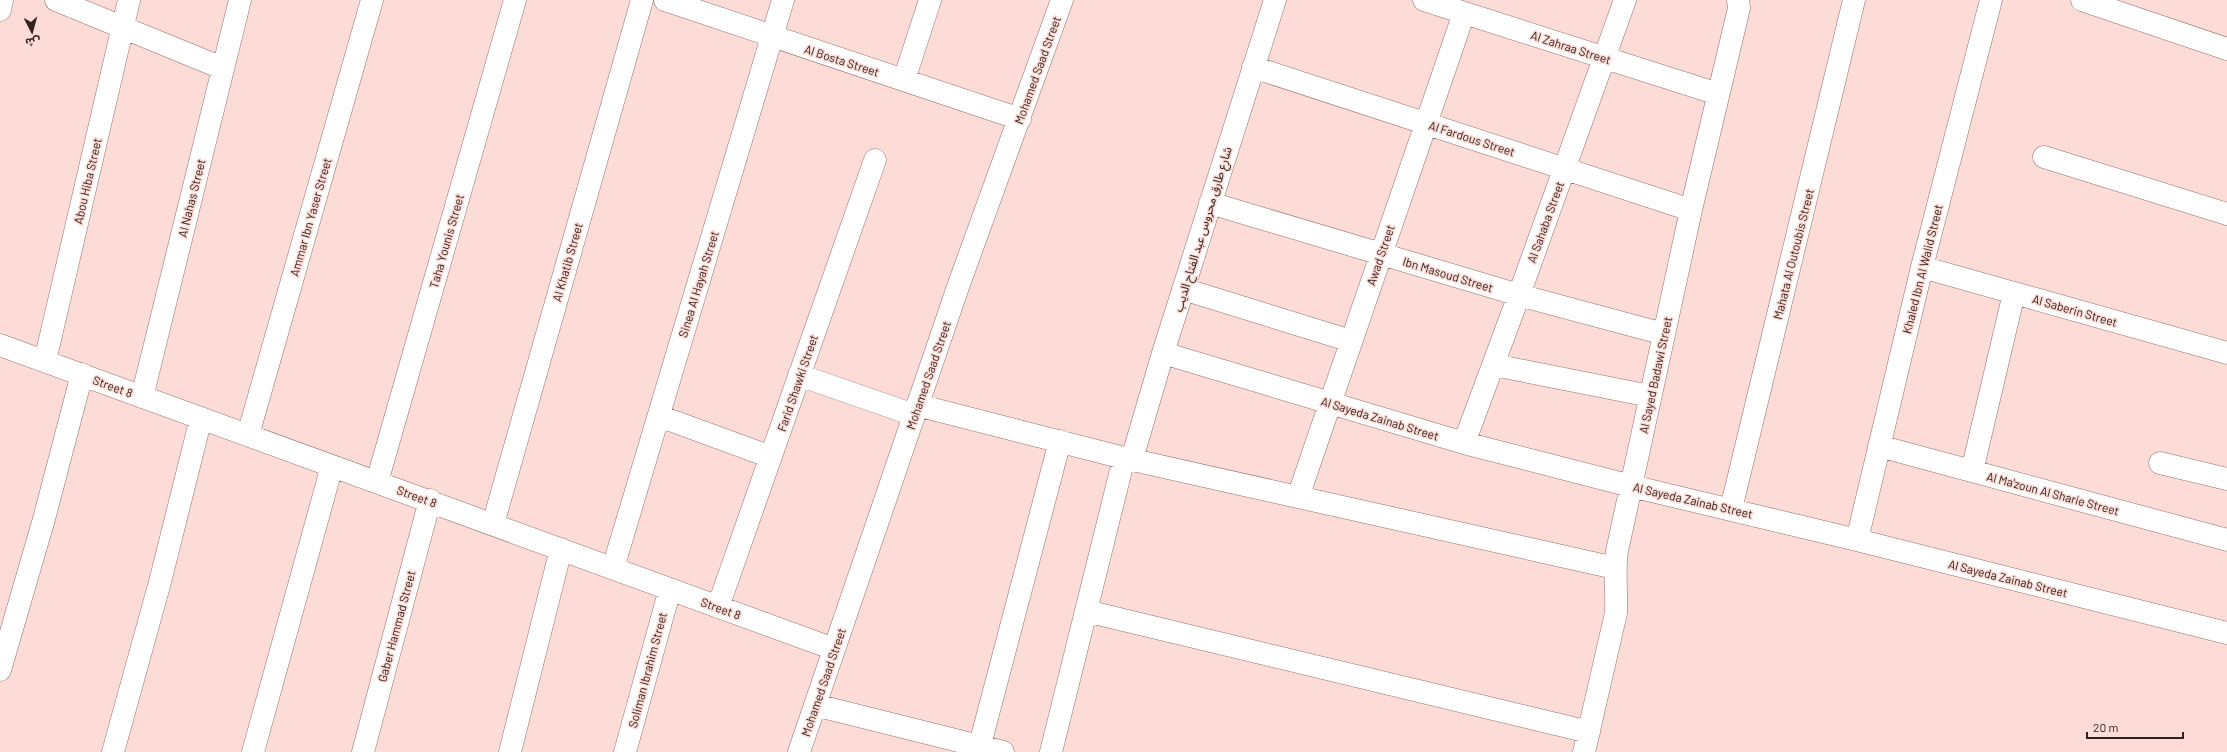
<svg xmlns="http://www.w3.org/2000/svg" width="2227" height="752" viewBox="0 0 2227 752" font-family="Barlow,'Noto Sans Arabic',sans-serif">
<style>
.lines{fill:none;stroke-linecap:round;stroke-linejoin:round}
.minor-casing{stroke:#946f6a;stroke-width:23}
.minor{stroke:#fff;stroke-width:22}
.labels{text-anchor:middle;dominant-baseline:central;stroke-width:3;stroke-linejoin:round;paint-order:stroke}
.street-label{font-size:12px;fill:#322320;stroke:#fddbd6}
</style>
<rect width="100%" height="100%" fill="#fddbd6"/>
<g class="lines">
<g class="minor-casing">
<path id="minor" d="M56,0L222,68
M665,0L1020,119
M1424,0L1718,94
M2082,0L2227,49
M0,10L2,0
M1253,67L1691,210
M904,80L930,0
M2044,157L2227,214
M1210,203L1519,295L1664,334
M1922,267L2227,353
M1183,289L1351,341
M0,345L834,649
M1163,353L1464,443L1631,486L1857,540L2227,633
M45,361L129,0
M1494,365L1650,396
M799,375L914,415
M142,397L240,0
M917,405L1124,458L1615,568
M659,416L771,457
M248,435L372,0
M1464,443L1519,295L1625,0
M1879,446L2227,540
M1132,459L1163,353L1275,0
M2160,463L2227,479
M1972,471L2014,293
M377,482L515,0
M1298,497L1464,13
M1731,509L1854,0
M493,524L642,0
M1857,540L1922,267L1991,0
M613,568L783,0
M718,607L875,160
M1086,611L1589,732
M0,670L44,519L82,374
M815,705L1003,752
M113,752L160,582L201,418
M253,752L332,466
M363,752L430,500
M510,752L561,549
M625,752L670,589
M799,752L959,284L1062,0
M978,752L1060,441
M1051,752L1124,458
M1584,752L1616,613C1617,592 1614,572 1617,551L1691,210L1739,8L1738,0"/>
</g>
<use href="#minor" class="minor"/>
</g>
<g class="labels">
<g class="street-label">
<text transform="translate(1571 47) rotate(18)">Al Zahraa Street</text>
<text transform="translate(842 60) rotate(18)">Al Bosta Street</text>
<text transform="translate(1037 70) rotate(-70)">Mohamed Saad Street</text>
<text transform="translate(1472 138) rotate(18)">Al Fardous Street</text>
<text transform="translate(87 181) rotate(-77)">Abou Hiba Street</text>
<text transform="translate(191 198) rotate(-76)">Al Nahas Street</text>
<text transform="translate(310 217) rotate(-74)">Ammar Ibn Yaser Street</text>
<text transform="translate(1545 222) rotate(-70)">Al Sahaba Street</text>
<text transform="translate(1202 229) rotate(-73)">شارع طارق محروس عبد الفتاح الديب</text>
<text transform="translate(446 241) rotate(-74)">Taha Younis Street</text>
<text transform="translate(1793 254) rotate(-76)">Mahata Al Outoubis Street</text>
<text transform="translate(1380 255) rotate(-71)">Awad Street</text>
<text transform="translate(567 262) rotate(-74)">Al Khatib Street</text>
<text transform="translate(1922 269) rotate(-76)">Khaled Ibn Al Walid Street</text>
<text transform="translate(1448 274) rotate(17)">Ibn Masoud Street</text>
<text transform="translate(698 284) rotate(-73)">Sinea Al Hayah Street</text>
<text transform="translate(2075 310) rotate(16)">Al Saberin Street</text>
<text transform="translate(928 375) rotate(-71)">Mohamed Saad Street</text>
<text transform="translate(1655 375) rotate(-78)">Al Sayed Badawi Street</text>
<text transform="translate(797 383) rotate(-71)">Farid Shawki Street</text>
<text transform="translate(113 386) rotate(20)">Street 8</text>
<text transform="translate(1380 418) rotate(17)">Al Sayeda Zainab Street</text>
<text transform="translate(2053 493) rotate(15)">Al Ma'zoun Al Sharie Street</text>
<text transform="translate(417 496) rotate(20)">Street 8</text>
<text transform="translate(1693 500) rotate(13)">Al Sayeda Zainab Street</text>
<text transform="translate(2008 578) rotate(14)">Al Sayeda Zainab Street</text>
<text transform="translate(721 608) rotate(20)">Street 8</text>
<text transform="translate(396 626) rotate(-75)">Gaber Hammad Street</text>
<text transform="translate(647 670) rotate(-75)">Soliman Ibrahim Street</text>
<text transform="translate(823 682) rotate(-71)">Mohamed Saad Street</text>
</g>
</g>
<g transform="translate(32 32) rotate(174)" stroke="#fddbd6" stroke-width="3" paint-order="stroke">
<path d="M0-3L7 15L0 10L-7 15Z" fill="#322320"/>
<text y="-6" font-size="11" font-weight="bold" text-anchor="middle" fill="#322320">ش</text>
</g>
<path d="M2087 732v6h96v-6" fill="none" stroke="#322320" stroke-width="2"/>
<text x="2093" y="732" font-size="12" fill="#322320" stroke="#fddbd6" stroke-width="3" paint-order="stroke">20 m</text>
</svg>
